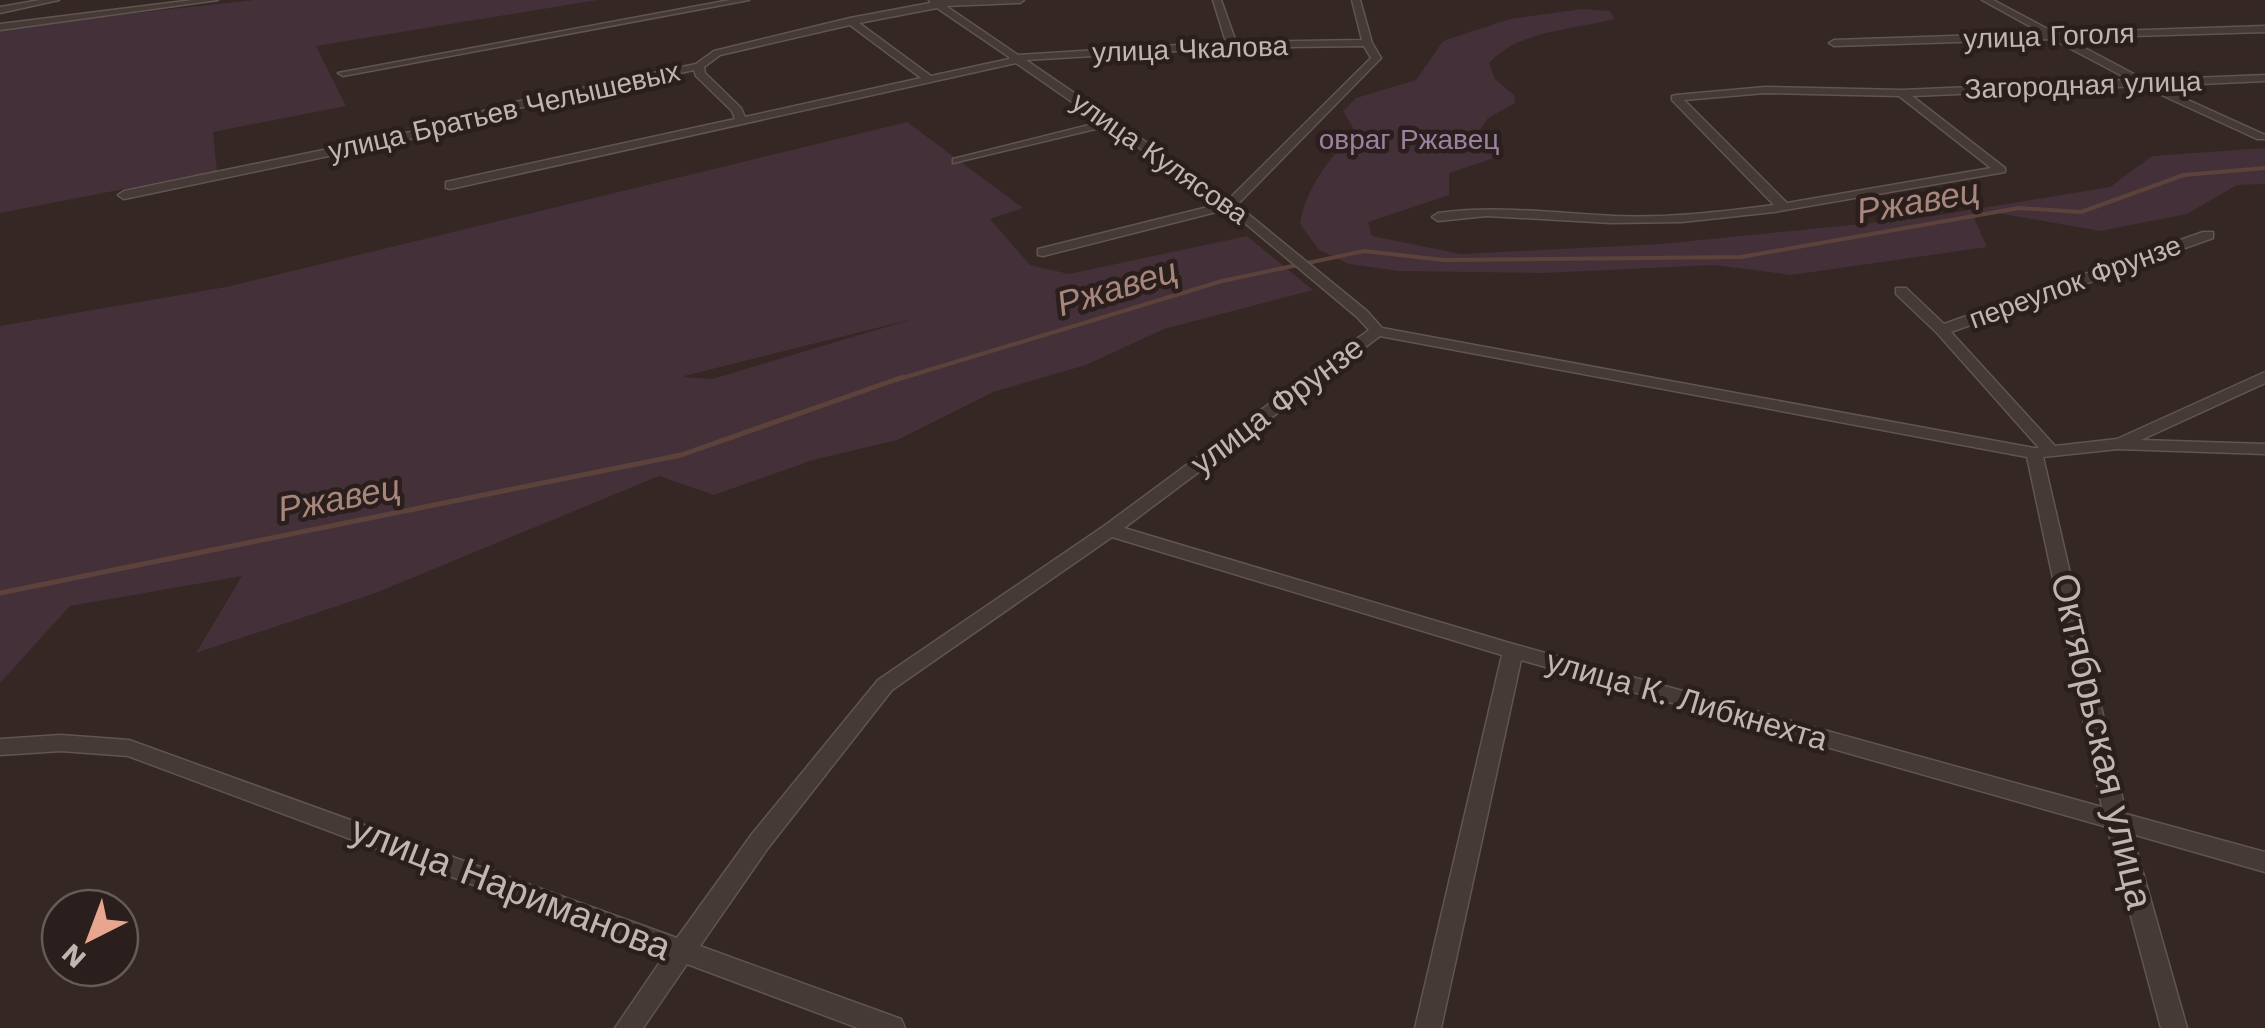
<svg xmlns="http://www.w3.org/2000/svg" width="2265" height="1028" viewBox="0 0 2265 1028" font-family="'Work Sans',sans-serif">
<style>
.green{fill:#443039;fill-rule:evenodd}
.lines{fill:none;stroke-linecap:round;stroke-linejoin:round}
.stream-far1{stroke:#5c423a;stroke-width:4}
.stream{stroke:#5c423a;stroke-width:5}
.street-casing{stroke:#605551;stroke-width:3}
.street{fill:#453a36;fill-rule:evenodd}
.labels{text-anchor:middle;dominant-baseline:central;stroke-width:9;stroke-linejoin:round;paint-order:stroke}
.far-street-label{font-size:28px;fill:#c2b5b1;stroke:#2a1f1c}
.far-park-label{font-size:28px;fill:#9c81a0;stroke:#2a1f1c}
.street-label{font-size:32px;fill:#c2b5b1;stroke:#2a1f1c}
.water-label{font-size:35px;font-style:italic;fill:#a7867c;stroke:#2a1f1c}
.near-street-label{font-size:38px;fill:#c2b5b1;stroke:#2a1f1c}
</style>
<rect width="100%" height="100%" fill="#352723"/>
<path class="green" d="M254,0H598L316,46L346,106L213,132L217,171L0,213V28Z
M1582,9L1610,11L1614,19C1570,31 1522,29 1489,63L1495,79L1514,95L1515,103L1488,118L1479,131L1495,147L1494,158L1449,173V195L1368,222L1372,236L1461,254L1660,244L1921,218L2110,187L2152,156L2265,148V184L2237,185L2187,214L2100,231L1992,212L1974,218L1987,247L1791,275L1714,265L1544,273L1398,271L1349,264L1319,250L1300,224C1306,186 1330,159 1355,131L1343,111L1356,98L1416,80L1443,41L1510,19Z
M907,122L1023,208L990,219L1030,265L1069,274L1247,236L1313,290L1164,329L1086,365L993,392L897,440L813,460L714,495L659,476L373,594L196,653L242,576L70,606L0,683V326L226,287ZM913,319L712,379L684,377V376Z"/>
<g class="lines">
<path class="stream-far1" d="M896,380L1222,281L1364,251L1444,260L1741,257L2019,208L2081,212L2184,175L2265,168"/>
<path class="stream" d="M0,593L681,455L903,377"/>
<g class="street-casing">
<path id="street" d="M40,0H59L0,13V7Z
M193,0H218L0,30V24Z
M730,0H749L343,76L338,73Z
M929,0H1024L1020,3L946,6L1018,55L1226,42L1213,0H1221L1236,42L1362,40L1352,0H1360L1372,43L1381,58L1237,205L1367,311L1382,328L2034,448H2039L1937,333L1896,294V288H1906L1944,324L2203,232H2213V238L1951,332L2055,446L2117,439L2265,372V383L2141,440L2265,444V454L2118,449L2043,457L2126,814L2265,852V872L2132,834L2187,1028H2161L2107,827L1521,660L1441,1028H1415L1502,655L1112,537L892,690L768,848L700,946L901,1019L905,1028H858L687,964L643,1028H615L664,956L128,756L61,751L0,755V739L61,735L129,740L677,938L752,834L878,680L1104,526L1369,330L1357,317L1228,209L1043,256L1038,255V249L1220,204L1108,126L953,163V159L1101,122L1016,63L450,189L446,188V182L735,119L732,111L696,76L694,70L509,110L433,134L124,199L118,195L124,191L430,128L506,104L696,64L714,51L850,18L930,3ZM937,8L1009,57V59L931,76L859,23ZM850,25L921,78L745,117L741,108L705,73L704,67L720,55ZM1364,46L1371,58L1229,199L1026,60L1226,48ZM1380,336L2027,457L2102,807L1513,644L1124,528Z
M1982,0H1993L2055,33L2265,26V32L2066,38L2145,80L2265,75V81L2157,86L2265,135V139H2257L2142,86L1912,96L2005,168V172L1774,212L1682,222L1611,223L1487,216L1438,221L1432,217L1438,213C1497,205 1555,213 1614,216C1668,218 1721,212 1774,205L1672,100V96L1676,95L1765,87L1902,90L2130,80L2052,39L1834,46L1829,43L1834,40L2042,33ZM1765,93L1899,96L1991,168L1787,203L1684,100Z"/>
</g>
<use href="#street" class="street"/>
</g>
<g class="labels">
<g class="far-street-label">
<text transform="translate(2049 36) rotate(-2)">улица Гоголя</text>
<text transform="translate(1190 49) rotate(-2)">улица Чкалова</text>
<text transform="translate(2083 85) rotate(-2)">Загородная улица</text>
<text transform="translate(504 111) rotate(-13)">улица Братьев Челышевых</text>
<text transform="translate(1160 158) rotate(35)">улица Кулясова</text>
<text transform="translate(2075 282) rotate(-20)">переулок Фрунзе</text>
</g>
<g class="far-park-label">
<text x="1409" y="139">овраг Ржавец</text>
</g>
<g class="street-label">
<text transform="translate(1277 405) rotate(-37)">улица Фрунзе</text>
<text transform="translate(1687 700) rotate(16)">улица К. Либкнехта</text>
</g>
<g class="water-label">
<text transform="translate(1918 201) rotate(-10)">Ржавец</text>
<text transform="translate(1117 287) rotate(-17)">Ржавец</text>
<text transform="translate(339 498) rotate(-11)">Ржавец</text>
</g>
<g class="near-street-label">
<text transform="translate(2102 741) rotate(77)">Октябрьская улица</text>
<text transform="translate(511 888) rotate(21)">улица Нариманова</text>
</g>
</g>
<g transform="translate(90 938) rotate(222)"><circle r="48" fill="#2a1f1c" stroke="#675b58" stroke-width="2.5"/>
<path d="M0-8L18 38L0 25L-18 38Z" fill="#e9a68f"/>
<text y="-15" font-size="28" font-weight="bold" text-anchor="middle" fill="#c2b5b1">N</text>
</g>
</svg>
